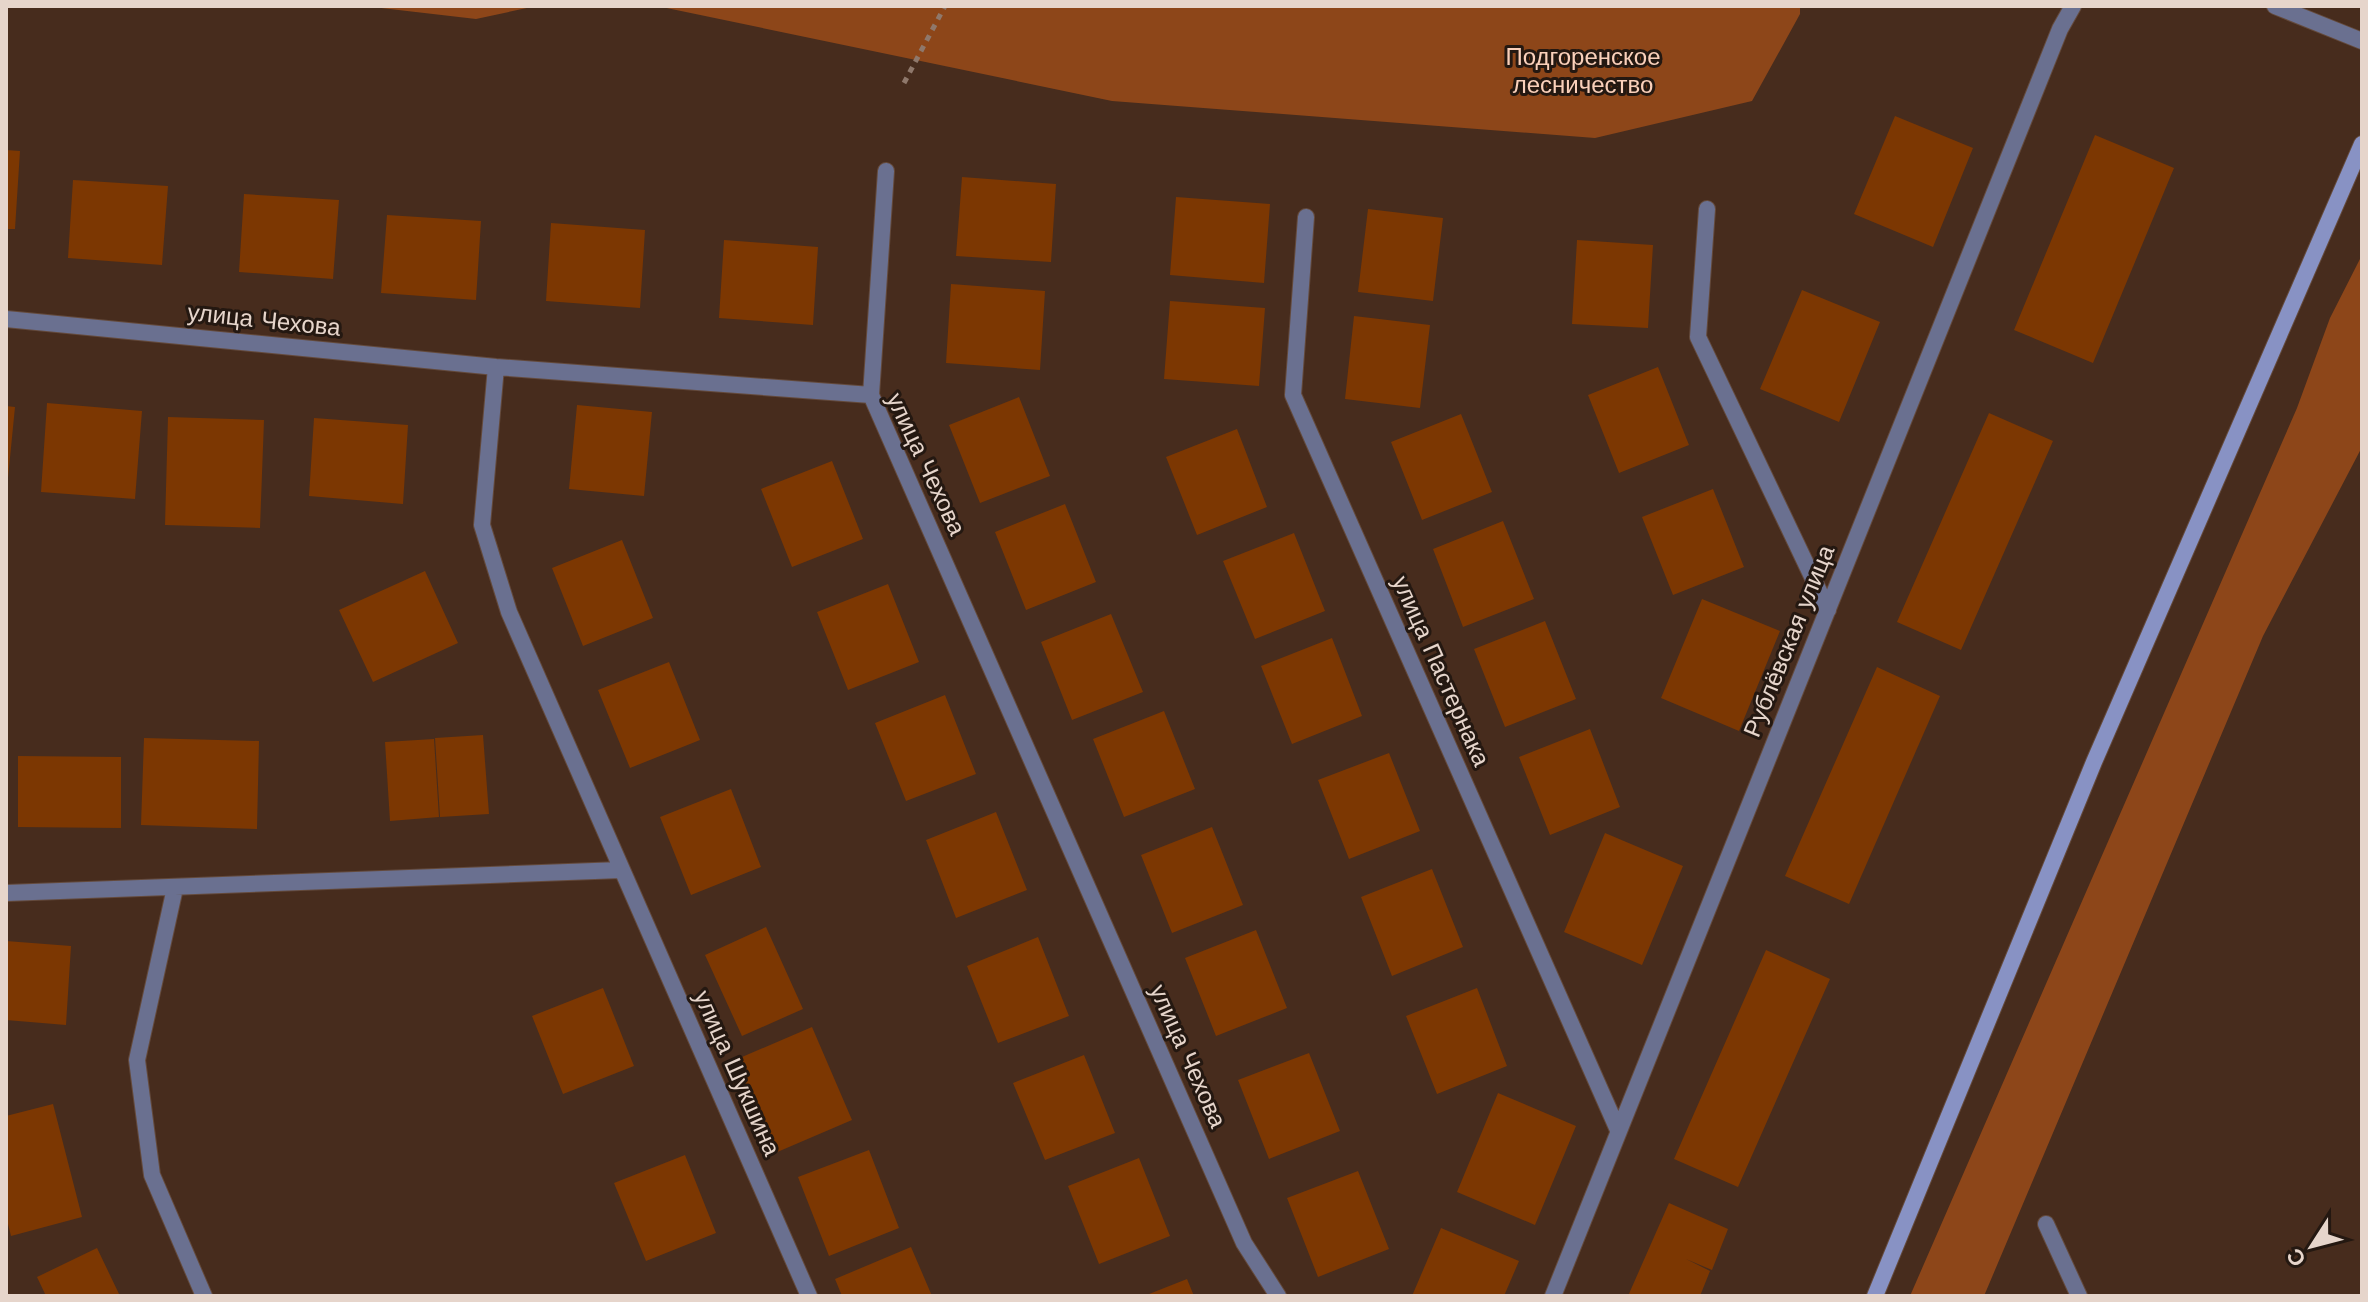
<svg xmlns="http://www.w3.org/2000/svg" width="2368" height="1302" viewBox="0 0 2368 1302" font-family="'Work Sans',sans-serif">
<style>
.forest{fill:#8d4619}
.building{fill:#7c3702}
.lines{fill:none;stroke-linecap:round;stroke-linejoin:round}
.street-casing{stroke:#644a3c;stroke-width:18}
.secondary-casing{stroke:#644a3c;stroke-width:18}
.path{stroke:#8f786b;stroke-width:5;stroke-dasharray:6 6;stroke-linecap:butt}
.street{stroke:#6a7090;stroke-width:16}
.secondary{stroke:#8892c4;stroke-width:16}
.labels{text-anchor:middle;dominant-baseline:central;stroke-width:6;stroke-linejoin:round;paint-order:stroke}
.park-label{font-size:24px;fill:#fad0ba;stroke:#241811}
.street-label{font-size:24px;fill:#e6d5cb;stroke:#241811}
</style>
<rect width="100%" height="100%" fill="#472c1d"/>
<path class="forest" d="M364,6H536L476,19Z
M657,6H1800V14L1752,101L1595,138L1112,101Z
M2362,255V447L2263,636L1984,1296H1910L2297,408L2330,318Z"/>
<path class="building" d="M1895,116L1973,148L1933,247L1854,214Z
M2095,135L2174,168L2093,363L2014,330Z
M6,150L20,151L15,229H6Z
M962,177L1056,184L1051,262L956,256Z
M73,180L168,186L162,265L68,258Z
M244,194L339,200L333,279L239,272Z
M1176,197L1270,204L1264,283L1170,275Z
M1368,209L1443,218L1433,301L1358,292Z
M387,215L481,221L476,300L381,293Z
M551,223L645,230L640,308L546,301Z
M724,240L818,247L813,325L719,318Z
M1577,240L1653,245L1648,328L1572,324Z
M951,284L1045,291L1040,370L946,363Z
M1802,290L1880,322L1839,422L1760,389Z
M1170,301L1265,308L1259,386L1164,379Z
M1354,316L1430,325L1420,408L1345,399Z
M1658,367L1689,445L1619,473L1588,395Z
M1019,397L1050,476L980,503L949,425Z
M47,403L142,411L135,499L41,492Z
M577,405L652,412L644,496L569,489Z
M6,406L15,407L8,478H6Z
M1989,413L2053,441L1961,650L1897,622Z
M1461,414L1492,492L1422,520L1391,442Z
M168,417L264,420L260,528L165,525Z
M314,418L408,425L403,504L309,496Z
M1237,429L1267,507L1197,535L1166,457Z
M832,461L863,539L792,567L761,489Z
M1713,489L1744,567L1673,595L1642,517Z
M1065,504L1096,582L1026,610L995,532Z
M1503,521L1534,599L1463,627L1433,549Z
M1294,533L1325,611L1255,639L1223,561Z
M622,540L653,618L583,646L552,568Z
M425,571L458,643L373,682L339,610Z
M888,584L919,662L848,690L817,612Z
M1702,599L1780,631L1739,731L1661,698Z
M1111,614L1143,692L1072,720L1041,642Z
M1545,621L1576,699L1505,727L1474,649Z
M1332,638L1362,716L1292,744L1261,666Z
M669,662L700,740L630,768L598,690Z
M1877,667L1940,696L1849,904L1785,876Z
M945,695L976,774L906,801L875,723Z
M1164,711L1195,789L1124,817L1093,739Z
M1590,729L1620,807L1550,835L1519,757Z
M483,735L489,814L440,817L435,738Z
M144,738L259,741L257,829L141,825Z
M434,739L439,817L390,821L385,742Z
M1389,753L1420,831L1349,859L1318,780Z
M18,756L121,757V828L18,827Z
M731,789L761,867L691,895L660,817Z
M996,812L1027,890L956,918L926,840Z
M1212,827L1243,905L1172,933L1141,855Z
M1605,833L1683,866L1642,965L1564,932Z
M1432,869L1463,947L1392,976L1361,897Z
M766,927L803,1009L742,1036L705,955Z
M1256,930L1287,1008L1216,1036L1185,958Z
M1038,937L1069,1016L998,1043L967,966Z
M6,941L71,946L66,1025L6,1020Z
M1766,950L1830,979L1738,1187L1674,1159Z
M603,988L634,1066L563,1094L532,1016Z
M1477,988L1507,1066L1437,1094L1406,1016Z
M812,1027L852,1120L775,1153L735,1060Z
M1309,1053L1340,1131L1269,1159L1238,1080Z
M1084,1055L1115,1133L1045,1160L1013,1083Z
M1498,1093L1576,1126L1535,1225L1457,1192Z
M53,1104L82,1217L11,1236L6,1216V1116Z
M869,1150L899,1228L829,1256L798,1177Z
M685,1155L716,1233L646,1261L614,1183Z
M1139,1158L1170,1236L1099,1264L1068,1186Z
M1358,1171L1389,1249L1318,1277L1287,1198Z
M1669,1203L1728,1229L1712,1270L1686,1259L1710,1271L1700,1296H1628Z
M1441,1228L1519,1261L1504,1296H1412Z
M911,1247L932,1296H842L835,1279Z
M97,1248L120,1296H46L37,1277Z
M1187,1279L1194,1296H1144Z"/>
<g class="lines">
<g class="street-casing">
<path id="street" d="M2275,6L2362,41
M1707,209L1698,337L1828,610
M1306,217L1293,395L1618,1130
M6,319L496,367L871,395L1244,1243L1278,1296
M496,367L482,525L509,612L809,1296
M871,395L886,171
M175,888L137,1060L152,1175L204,1296
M6,893L621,870
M2046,1224L2079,1296
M1553,1296L2060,29L2073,6"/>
</g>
<g class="secondary-casing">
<path id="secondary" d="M1875,1296L2094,762L2362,144"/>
</g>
<path class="path" d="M904,83L945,6"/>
<use href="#street" class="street"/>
<use href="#secondary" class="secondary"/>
</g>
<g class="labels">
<g class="park-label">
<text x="1583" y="57">Подгоренское<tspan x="1583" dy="28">лесничество</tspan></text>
</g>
<g class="street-label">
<text transform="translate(264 320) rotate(6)">улица Чехова</text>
<text transform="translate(926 464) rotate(65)">улица Чехова</text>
<text transform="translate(1789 641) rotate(-68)">Рублёвская улица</text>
<text transform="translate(1441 671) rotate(66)">улица Пастернака</text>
<text transform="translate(1188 1056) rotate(66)">улица Чехова</text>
<text transform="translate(737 1073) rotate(66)">улица Шукшина</text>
</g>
</g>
<rect width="2368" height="1302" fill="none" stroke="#e6d5cb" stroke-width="16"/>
<g transform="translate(2312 1246) rotate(234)" stroke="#241811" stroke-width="6" paint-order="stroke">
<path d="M0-6L14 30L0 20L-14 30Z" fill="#e6d5cb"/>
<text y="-12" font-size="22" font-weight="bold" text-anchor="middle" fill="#e6d5cb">С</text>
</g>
</svg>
